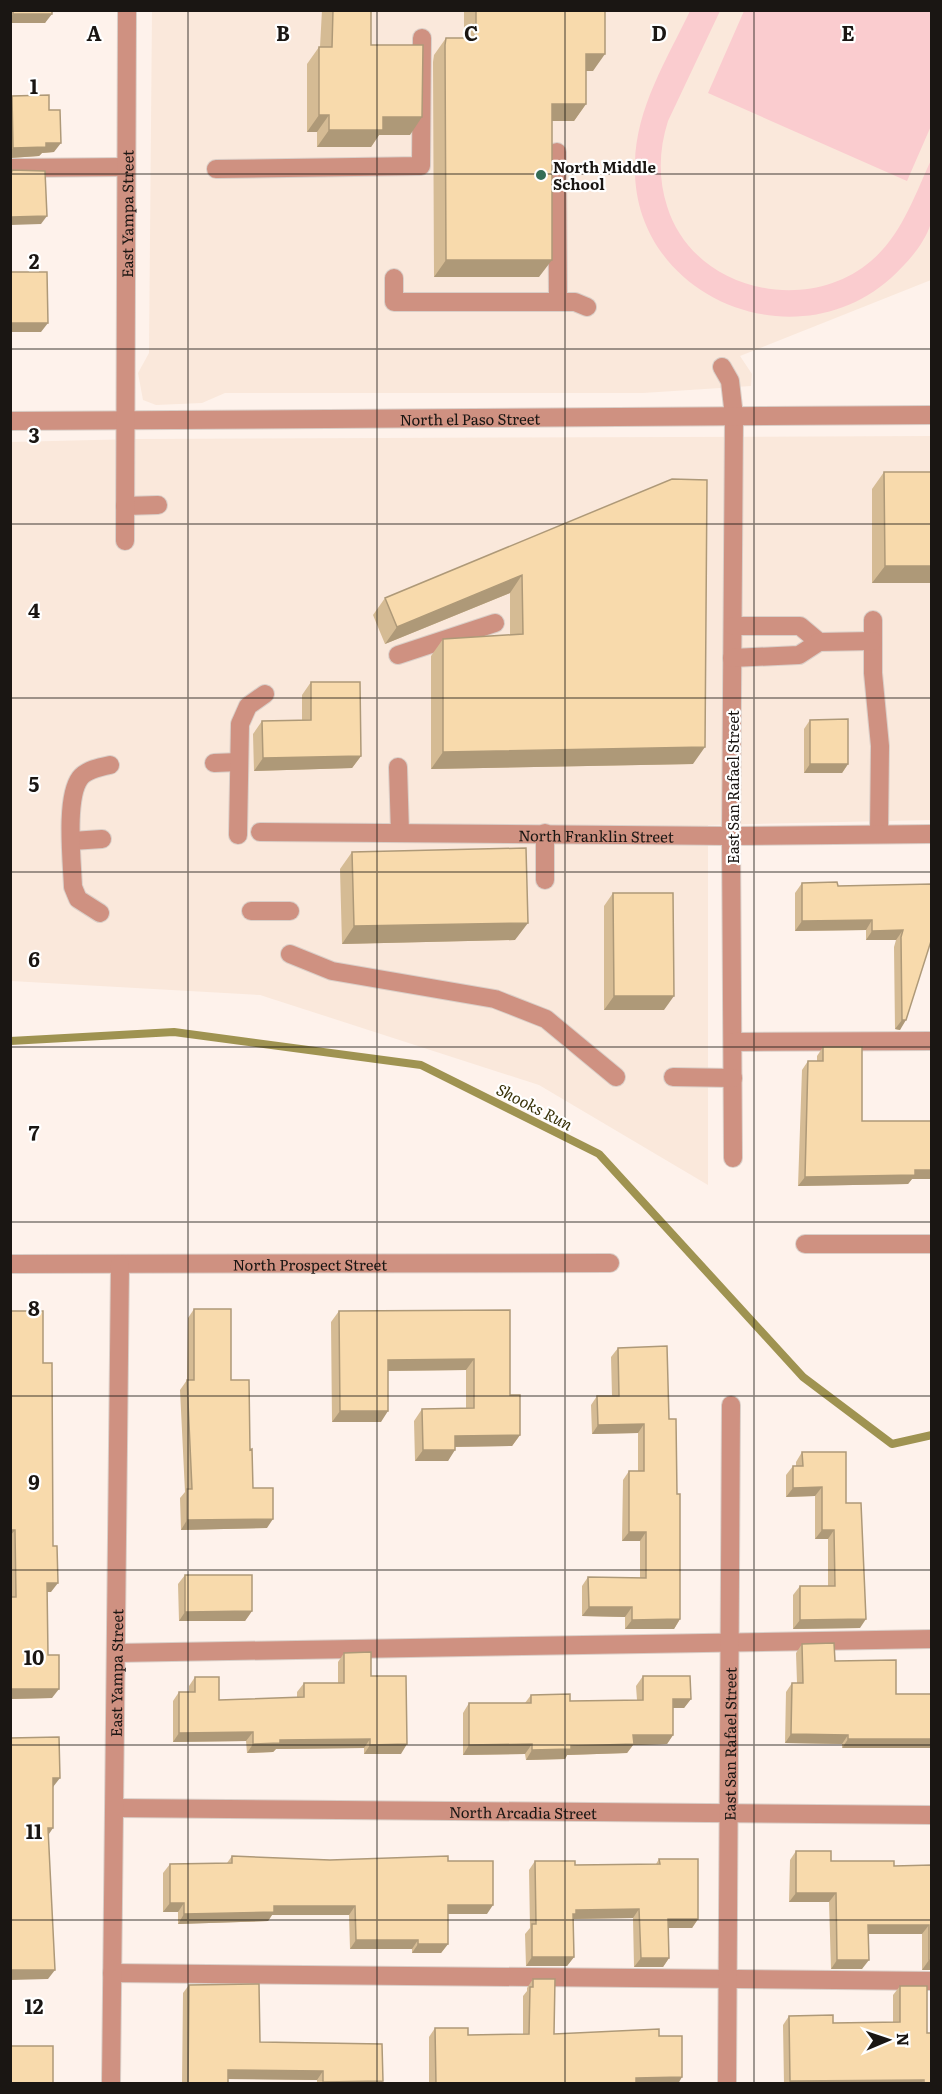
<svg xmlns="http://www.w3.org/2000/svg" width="942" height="2094" viewBox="0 0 942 2094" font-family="Literata,serif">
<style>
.built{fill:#fae8db}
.grass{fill:#facccf}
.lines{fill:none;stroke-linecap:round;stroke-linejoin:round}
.stream{stroke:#9f9351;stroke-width:8}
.minor-casing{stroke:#dacfc8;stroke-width:20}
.minor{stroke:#cf9181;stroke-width:18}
.wall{fill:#d5bb94}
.shaded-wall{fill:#ae9978}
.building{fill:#f8daac;stroke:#ae9978;stroke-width:1.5}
.grid{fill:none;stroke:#1a1613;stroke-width:1.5;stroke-opacity:0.55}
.poi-dot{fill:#346d56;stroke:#fff;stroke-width:2}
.labels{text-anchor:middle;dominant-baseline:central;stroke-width:4.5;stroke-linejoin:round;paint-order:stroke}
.poi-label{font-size:15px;font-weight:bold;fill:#1a1613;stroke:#fff;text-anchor:start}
.street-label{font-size:15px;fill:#1a1613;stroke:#fff}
.water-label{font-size:16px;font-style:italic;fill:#3a330a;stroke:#fff}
.grid-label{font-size:20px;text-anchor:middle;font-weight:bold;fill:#1a1613;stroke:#fff;stroke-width:4.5;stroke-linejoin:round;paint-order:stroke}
</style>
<rect width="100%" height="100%" fill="#fef2eb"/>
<path class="built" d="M152,11H931V280L740,356L752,374L751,386L643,393H225L202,403L156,405L143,400L138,373L149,353Z
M931,436V820L708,825V1185L539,1085L260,995L11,981L10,442L137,439Z"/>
<path class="grass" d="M690,11H720L668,121C659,149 658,178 667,206C693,291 807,316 871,261C901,236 915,195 931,160C932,177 936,208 931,223C924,245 907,263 891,278C794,365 630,296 635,163C636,108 667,59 690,11Z
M744,11H931V126L907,181L708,93Z"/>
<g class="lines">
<path class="stream" d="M10,1041L174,1032L421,1065L599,1154L803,1377L892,1444L932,1435"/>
<g class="minor-casing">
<g id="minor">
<path d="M557,152L558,302"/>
<path d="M10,168L126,167"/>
<path d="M216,169L421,166L422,38"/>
<path d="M394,278V302H575L587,307"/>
<path d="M722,367L730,381L734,416L731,836L733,1158"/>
<path id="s1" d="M10,421L932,415"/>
<path d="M125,506L158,505"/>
<path id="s2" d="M125,541L127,10"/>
<path d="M873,620V673L880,746L879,834"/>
<path d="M733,626H800L819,642"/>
<path d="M398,655L495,623"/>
<path d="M732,658L799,655L819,642L873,641"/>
<path d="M214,763L239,762"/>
<path d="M398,767L400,833"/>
<path id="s3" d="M260,832L731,836L932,834"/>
<path d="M545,833V880"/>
<path d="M238,835L240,724L248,706L265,694"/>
<path d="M72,841L102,839"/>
<path d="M251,911H290"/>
<path d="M100,913L78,899L73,887C72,861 65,798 80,778C86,770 100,767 110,765"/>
<path d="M290,954L332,971L495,999L546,1019L616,1077"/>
<path d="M733,1042L932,1041"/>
<path d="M673,1077L733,1078"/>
<path d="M805,1244H932"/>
<path id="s4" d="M10,1264L610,1263"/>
<path d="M116,1653L932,1639"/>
<path id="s5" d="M115,1808L932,1815"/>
<path d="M112,1973L932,1981"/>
<path id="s6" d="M111,2084L120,1264"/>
<path id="s7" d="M727,2084L731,1405"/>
</g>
</g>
<use href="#minor" class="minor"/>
</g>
<path class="wall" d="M10,10H52L45,23H10Z
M322,10H371V45L410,135H379L371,147H317V132H307V64L319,47H320Z
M464,10H605L593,71H586V104L574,121H552L539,277H434L433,62L434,55L446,38H464Z
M12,96L49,110L54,152L42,153L39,156L10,158V98Z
M884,472L932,583H872V489Z
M707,480L693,764L431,769V656L443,639L510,635V593L385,644L373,615L385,598Z
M311,682L361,756L352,768L254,771L253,734L262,721L302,720V695Z
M810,720L848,764L842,773H804V729Z
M352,852L515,940L342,944L340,869Z
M802,883L838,886L932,884L900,1030L895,1029L894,947L896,940H866V930L795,931V893Z
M613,893L664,1010H604V906Z
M823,1047L862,1121L912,1179L908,1184L798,1186L802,1070L808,1061H817V1056Z
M194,1309L231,1380L250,1450L253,1488L267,1528L181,1530L180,1498L185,1492L180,1390L187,1380L188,1318Z
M510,1310V1395L520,1435L512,1446L455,1447L448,1461H415L414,1421L422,1409L466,1408V1370L388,1371L381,1422H332L331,1322L339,1311Z
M10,1311L43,1363L51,1592H47L48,1655L52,1698L10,1699Z
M618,1348L669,1419L677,1494L680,1619L674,1629H625V1617L582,1616V1586L588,1577L640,1578V1541H622L623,1480L629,1471H638V1433L592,1434L591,1405L597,1396H612L611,1357Z
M802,1452L846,1503L860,1628L793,1629V1595L800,1586H828V1539H815V1496L786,1497V1475L793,1466H796V1462Z
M185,1575L252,1611L245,1621H179L178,1584Z
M802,1644L896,1694L842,1748V1744L785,1743L786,1692L792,1683H797L796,1653Z
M344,1653L371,1676L401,1754H364V1748L276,1749L273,1752L247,1753L246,1741L173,1742V1701L179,1692H189V1686L195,1677L219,1700L297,1698V1692L304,1683H338V1662Z
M643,1676L691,1699L684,1708H673V1735L667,1744L633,1745L627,1753L567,1755L565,1759L526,1760L525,1754L463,1755V1713L469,1703H525L531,1695L570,1701L637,1700L636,1686Z
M796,1851L831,1861L894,1866L932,1865V1970H922V1934H868L862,1969H831L829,1902H789L790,1860Z
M232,1856L330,1860L448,1861L487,1914H448V1944L441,1953H412V1949H350L349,1915H272L268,1921L178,1924V1912H163V1873L170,1864L227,1863Z
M659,1859L698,1919L692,1928H668L669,1958L663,1967H634L633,1918L573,1919L574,1957L567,1966H526L525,1934L530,1928L529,1870L535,1861L575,1865L656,1864Z
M533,1979L554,2034L659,2036L678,2084H429V2037L435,2028L468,2035H523V1996L527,1991V1988Z
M189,1985L260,2042L381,2084H317V2080L228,2079V2084H182L183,1993Z
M900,1986L927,2033L932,2084H784L783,2025L789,2016L833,2023L893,2022V1995Z"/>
<path class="shaded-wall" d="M13,14H52L45,23H10V18Z
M586,54H605L593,71H574Z
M552,104H586L574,121H539Z
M319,115H329L317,132H307Z
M383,117H422L410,135H379L371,147H317L329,130Z
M46,143H61L54,152L42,153L39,156L10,158V151L13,148Z
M47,216L41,224L10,225V218L11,217Z
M446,260H552L539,277H434Z
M10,323H48L41,332H10Z
M885,566H932V583H872Z
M522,575L510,593L385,644L397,627Z
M705,747L693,764L431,769L443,752Z
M361,756L352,768L254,771L263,758Z
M810,764H848L842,773H804Z
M872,920L866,930L795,931L802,921Z
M528,923L515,940L342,944L354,926Z
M903,930L896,940H866L872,931Z
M614,996H674L664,1010H604Z
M902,1020H906L900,1030L895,1029Z
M915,1170H932V1179H912L908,1184L798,1186L805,1177Z
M474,1359L466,1370L380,1371L388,1360Z
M340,1411H388L381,1422H332Z
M644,1424L638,1433L592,1434L598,1425Z
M520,1435L512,1446L447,1447L455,1436Z
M423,1450H455L448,1461H415Z
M822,1487L815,1496L786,1497L793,1488Z
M273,1519L267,1528L181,1530L187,1520Z
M10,1530H15L10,1536Z
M822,1530H834L828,1539H815Z
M629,1532H646L640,1541H622Z
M47,1583H58L51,1592H40Z
M589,1607H632L625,1617L582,1616Z
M252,1611L245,1621H179L185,1612Z
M680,1619L674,1629H625L632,1620Z
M866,1619L860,1628L793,1629L800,1620Z
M10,1689H59L52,1698L10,1699Z
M673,1699H691L684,1708H666Z
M253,1732L246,1741L173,1742L179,1733Z
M791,1734L848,1735L842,1744L785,1743Z
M633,1735H673L667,1744L633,1745L627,1753L567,1755L565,1759L526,1760L532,1750Z
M370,1739L364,1748L276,1749L273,1752L247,1753L253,1744L280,1740Z
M848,1739H932V1748H842Z
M407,1744L401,1754H364L370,1745Z
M532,1744L525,1754L463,1755L469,1745Z
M53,1778H60L53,1787Z
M48,1828H53L47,1837Z
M796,1893H836L829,1902H789Z
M170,1903H184L178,1912H163Z
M448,1905H493L487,1914H441Z
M274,1906H355L349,1915H272L268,1921L178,1924L184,1914Z
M639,1909L633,1918L573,1919L566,1924L576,1910Z
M668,1919H698L692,1928H662Z
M868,1925H929L922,1934H862Z
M356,1940H418L412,1949H350Z
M418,1944H448L441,1953H412Z
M532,1957H574L567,1966H526Z
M641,1958H669L663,1967H634Z
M837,1960H869L862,1969H831Z
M929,1960L932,1961V1970H922Z
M10,1970H55L48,1979L10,1980Z
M228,2070L323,2071L317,2080L222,2079Z
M682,2077L678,2084H632L636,2078Z
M924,2080L921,2084H789L790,2081Z
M383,2081L381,2084H321L323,2082Z"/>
<path class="building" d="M13,10H52V14H13Z
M333,10H371V45H423L422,117H383V130H329V115H319V47H332Z
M476,10H605V54H586V104H552V260H446L445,45L446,38H476Z
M49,95V110H60L61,143H46V147L13,148L12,96Z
M12,170L45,171L47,216L11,217L10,179Z
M10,272H47L48,323H10Z
M884,472H932V566H885Z
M672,479L707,480L705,747L443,752V639L523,634L522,575L397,627L385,598Z
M311,682H360L361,756L263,758L262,721L311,720Z
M848,719V764H810V720Z
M526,848L528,923L354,926L352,852Z
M837,882L838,886L932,884V938L906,1020H902L901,937L903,930L872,931V920L802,921V883Z
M613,893H673L674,996H614Z
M823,1047H862V1121H932V1170H915V1175L805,1177L808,1061H823Z
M194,1309H231V1380H249L250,1450L252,1449L253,1488H273V1519L187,1520V1489H192L187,1380H194Z
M510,1310V1395H520V1435L455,1436V1450H423L422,1409L474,1408V1359L388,1360V1411H340L339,1311Z
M10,1311H43V1363H52L53,1546H57L58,1583H47L48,1655H59V1689H10V1597H16L15,1530H10Z
M667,1346L669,1419H676L677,1494H680V1619L632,1620V1607H589L588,1577L646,1578V1532H629V1471H644V1424L598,1425L597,1396H619L618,1348Z
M802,1452H846V1503H861L866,1619L800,1620V1586H835L834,1530H822V1487L793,1488V1466H803Z
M185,1575H252V1611L185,1612Z
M834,1643L835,1661L896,1660V1694H932V1739H848V1735L791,1734L792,1683H803L802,1644Z
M371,1652V1676H406L407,1744L370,1745V1739L280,1740V1743L253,1744V1732L179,1733V1692H195V1677H219V1700L304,1697V1683H344V1653Z
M643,1676H690L691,1699H673V1735H633L634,1744L571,1746V1749L532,1750V1744L469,1745V1703H531V1695L570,1694V1701L643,1700Z
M59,1737L60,1778H53V1828H48L55,1970H10V1738Z
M796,1851H831V1861H894V1866L932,1865V1961L929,1960V1925H868L869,1960H837L836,1893H796Z
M232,1856L330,1860L448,1856V1861H493V1905H448V1944H418V1940H356L355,1906H274V1912L184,1914V1903H170V1864L232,1863Z
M659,1859H698V1919H668L669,1958H641L639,1909L576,1910V1914H573L574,1957H532V1924H536L535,1861H575V1865L660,1864Z
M533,1979H555L554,2034L659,2029V2036H682V2077L636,2078V2084H436L435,2028H468V2035L529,2034L530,1987H533Z
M259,1984L260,2042L382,2044L383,2081L323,2082V2071L228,2070V2084H188L189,1985Z
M900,1986H927V2033H932V2084H924V2080L790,2081L789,2016L833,2015V2023L900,2022Z
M10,2046H53V2083L10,2084Z"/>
<path class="grid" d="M188,10V2084M377,10V2084M565,10V2084M754,10V2084M10,174H932M10,349H932M10,524H932M10,698H932M10,872H932M10,1047H932M10,1222H932M10,1396H932M10,1570H932M10,1745H932M10,1920H932"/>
<circle class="poi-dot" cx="541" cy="175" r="6"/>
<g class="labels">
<g class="poi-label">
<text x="553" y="166">North Middle<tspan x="553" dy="17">School</tspan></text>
</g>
<g class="street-label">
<text stroke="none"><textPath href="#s2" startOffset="327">East Yampa Street</textPath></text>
<text stroke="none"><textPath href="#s1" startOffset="460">North el Paso Street</textPath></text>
<text transform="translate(732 787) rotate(-90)">East San Rafael Street</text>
<text stroke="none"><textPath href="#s3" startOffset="336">North Franklin Street</textPath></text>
<text stroke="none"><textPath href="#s4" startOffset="300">North Prospect Street</textPath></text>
<text stroke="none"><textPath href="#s6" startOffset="411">East Yampa Street</textPath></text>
<text stroke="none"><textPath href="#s7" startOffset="340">East San Rafael Street</textPath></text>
<text stroke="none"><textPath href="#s5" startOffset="408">North Arcadia Street</textPath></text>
</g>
<g class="water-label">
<text transform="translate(535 1106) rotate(27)">Shooks Run</text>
</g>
</g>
<g class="grid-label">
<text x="94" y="41">A</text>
<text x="283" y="41">B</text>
<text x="471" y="41">C</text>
<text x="659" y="41">D</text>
<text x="848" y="41">E</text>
<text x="34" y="94">1</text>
<text x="34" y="269">2</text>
<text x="34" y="443">3</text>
<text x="34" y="618">4</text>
<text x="34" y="792">5</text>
<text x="34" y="967">6</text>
<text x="34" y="1141">7</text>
<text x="34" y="1316">8</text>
<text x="34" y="1490">9</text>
<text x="34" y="1665">10</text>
<text x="34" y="1839">11</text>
<text x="34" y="2014">12</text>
</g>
<rect width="942" height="2094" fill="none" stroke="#1a1613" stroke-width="24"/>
<g transform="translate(888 2040) rotate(88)" stroke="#ffffff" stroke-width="4.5" paint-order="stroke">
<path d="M0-4.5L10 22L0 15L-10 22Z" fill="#1a1613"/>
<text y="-9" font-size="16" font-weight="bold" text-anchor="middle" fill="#1a1613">N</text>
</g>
</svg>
